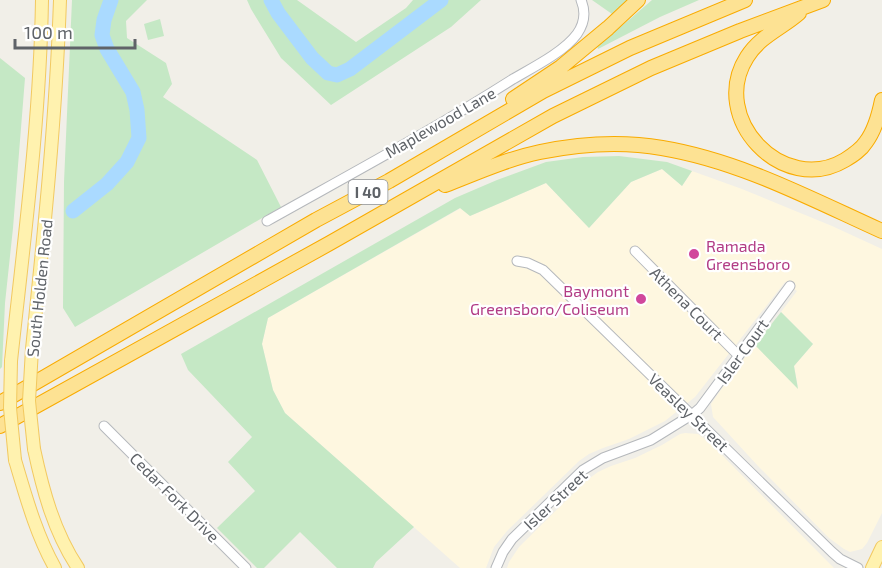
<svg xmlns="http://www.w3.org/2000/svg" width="882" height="568" viewBox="0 0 882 568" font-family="'Exo 2',sans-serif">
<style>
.commercial{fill:#fef7e0}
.green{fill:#c5e8c5}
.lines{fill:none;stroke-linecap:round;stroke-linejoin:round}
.river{stroke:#aadaff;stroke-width:15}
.minor-casing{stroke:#b5b8bc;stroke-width:11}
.major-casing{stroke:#f2c960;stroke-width:14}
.highway-casing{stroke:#f9ab00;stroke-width:16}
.minor{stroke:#fff;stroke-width:9}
.major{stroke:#fff2af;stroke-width:12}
.highway{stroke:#fde293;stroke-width:14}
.major-bridge-casing{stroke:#f2c960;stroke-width:14;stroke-linecap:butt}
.major-bridge{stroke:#fff2af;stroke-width:12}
.hotel-dot{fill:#d1479c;stroke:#fff;stroke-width:2}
.labels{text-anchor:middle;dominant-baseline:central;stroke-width:4.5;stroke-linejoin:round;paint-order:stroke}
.shield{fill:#fff;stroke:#8f9295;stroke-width:1.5}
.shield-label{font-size:15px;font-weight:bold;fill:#5f6368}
.street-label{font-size:16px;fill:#5f6368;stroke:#fff}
.hotel-label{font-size:16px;fill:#b23c85;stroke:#fff;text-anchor:start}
</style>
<rect width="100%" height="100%" fill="#f1efe8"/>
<path class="commercial" d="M662,169L682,186L692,171L742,189L832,226L882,249V513L867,543L862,549L850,552L844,549L829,538L758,466L713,417L711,404L734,371L755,345L798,387L794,366L813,344L781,312L797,291L785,282L695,397L665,421L629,439L603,448L589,454L579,461L507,531L494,547L486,568H460L285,413L273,390L262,344L268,318L461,208L470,216L546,183L589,228L631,182Z
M685,433L698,434L709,442L834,568H507L509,562L519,547L587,480L598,472L611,466L635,458L662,445L680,434Z"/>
<path class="green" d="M72,0H147L126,21L127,38L166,63L172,84L163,97L257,160L281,207L75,327L63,308L64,182Z
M247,0H297L356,42L406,8L413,0H481L451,27L331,105L281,58L251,9Z
M592,0H628L612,14Z
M652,0H699L660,17L598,49L597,46L630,19Z
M160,19L164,36L148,40L144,24Z
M0,58L25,78L13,228L5,303L2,367L0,369Z
M619,156L667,162L692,171L682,186L662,169L631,182L589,228L546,183L470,216L460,208L268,318L262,344L273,390L285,413L414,527L376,562L373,568H337L300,532L264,568H257L217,528L255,491L228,462L252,437L188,370L181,354L455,198L497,180L546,162L583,157Z
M781,312L813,344L794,366L798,389L755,345Z"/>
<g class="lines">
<path class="river" d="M271,0L278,13L312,58L328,73L337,75L350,69L441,0
M73,211L107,184L127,162L139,138L137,110L133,92L107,49L102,35L104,20L111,0"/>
<g class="minor-casing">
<path id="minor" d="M267,221C349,175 433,130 513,79C532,68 564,52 577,34C584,24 586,12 581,0
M635,251L738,355
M517,261L528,263L543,270L832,552L840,559L858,568
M104,426L246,568
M496,568L503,552L512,539L583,470L603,458L651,440L693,414L700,408L790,286"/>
</g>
<g class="major-casing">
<path id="major" d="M32,349C44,233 56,117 60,0
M11,361C24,241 40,121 42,0
M34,449C43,491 54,532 78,568
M15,460C26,497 36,534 55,568
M872,568L882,547"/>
</g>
<g class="highway-casing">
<path id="highway" d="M799,13C782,28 760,36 747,57C708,118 783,197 845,160C853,155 861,150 866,142C875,130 879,115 882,100
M513,99L561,67L608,28L638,0
M445,185C476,173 507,159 540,152C579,144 622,141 662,148C740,161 811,199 882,231
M0,403L316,220L389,181L543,91L630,48L745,0
M0,426L330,243L553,116L651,68L740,31L823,0"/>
</g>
<use href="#minor" class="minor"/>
<use href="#major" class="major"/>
<use href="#highway" class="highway"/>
<g class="major-bridge-casing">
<path id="major-bridge" d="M32,349L29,401L34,449
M11,361L10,408L15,460"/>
</g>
<use href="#major-bridge" class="major-bridge"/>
</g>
<g class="hotel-dot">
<circle cx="694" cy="254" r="6"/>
<circle cx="641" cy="299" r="6"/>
</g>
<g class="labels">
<rect class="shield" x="348.5" y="180" width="39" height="24" rx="4.5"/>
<g class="shield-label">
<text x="368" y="192">I 40</text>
</g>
<g class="street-label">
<text transform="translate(440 122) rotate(-30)">Maplewood Lane</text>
<text transform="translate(39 288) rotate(-84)">South Holden Road</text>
<text transform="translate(687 303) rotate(45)">Athena Court</text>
<text transform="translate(742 351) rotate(-54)">Isler Court</text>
<text transform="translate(689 412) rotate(44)">Veasley Street</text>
<text transform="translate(175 497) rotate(45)">Cedar Fork Drive</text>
<text transform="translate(555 499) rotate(-43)">Isler Street</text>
</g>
<g class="hotel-label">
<text x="706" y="245">Ramada<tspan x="706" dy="18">Greensboro</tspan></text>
<text x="629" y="290" text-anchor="end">Baymont<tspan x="629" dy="18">Greensboro/Coliseum</tspan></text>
</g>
</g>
<path d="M15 39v9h120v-9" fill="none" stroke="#5f6368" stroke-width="3"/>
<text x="24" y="39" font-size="18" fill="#5f6368" stroke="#ffffff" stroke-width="4.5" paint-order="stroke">100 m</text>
</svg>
